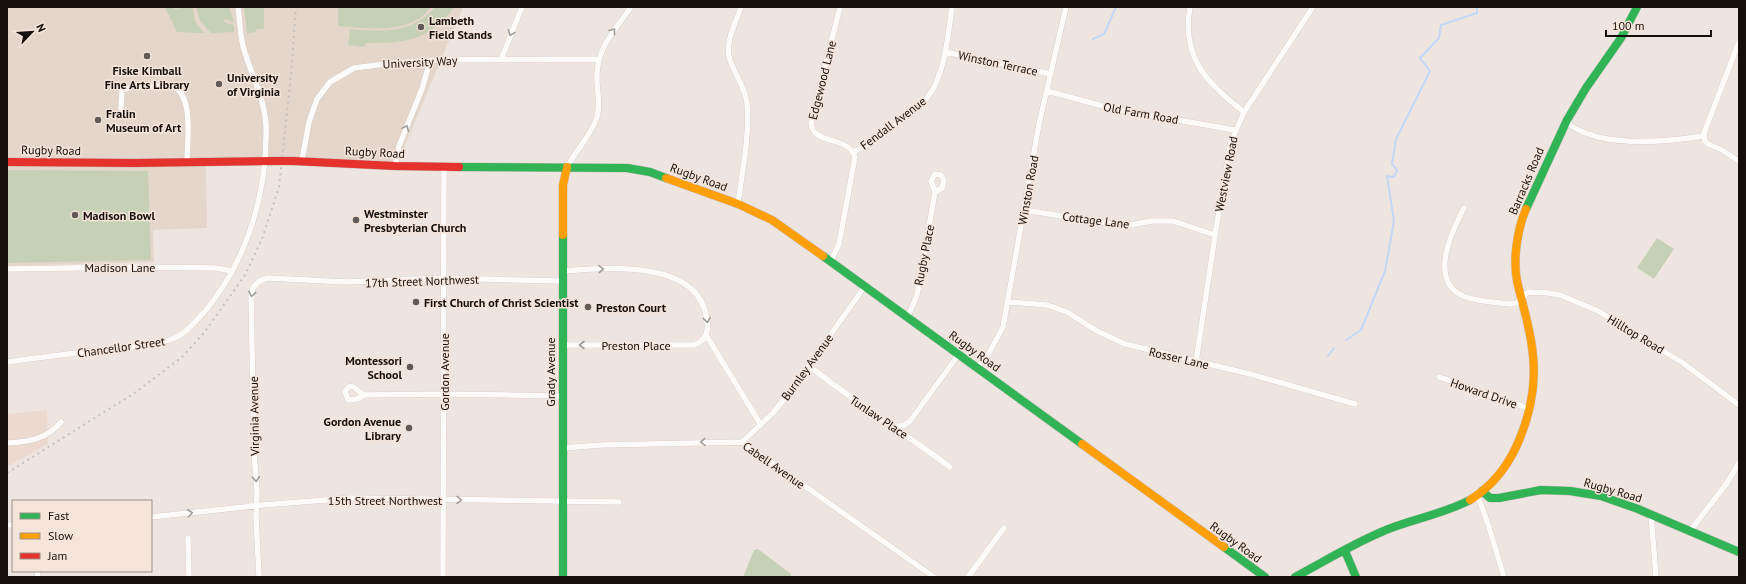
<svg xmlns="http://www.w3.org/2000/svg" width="1746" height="584" viewBox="0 0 1746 584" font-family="'PT Sans',sans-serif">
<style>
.built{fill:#ecdad0}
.education{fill:#e5d6cc}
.grass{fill:#c6d0b6}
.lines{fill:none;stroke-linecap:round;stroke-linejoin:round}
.stream{stroke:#c2d8f5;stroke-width:2}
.street-casing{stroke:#c8c1bc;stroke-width:6}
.fast-casing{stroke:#c8c1bc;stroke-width:9}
.slow-casing{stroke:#c8c1bc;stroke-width:9}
.jam-casing{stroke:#c8c1bc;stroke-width:9}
.street{stroke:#fdfbfa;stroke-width:5.5}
.fast{stroke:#30b455;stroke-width:8}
.slow{stroke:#ff9f0a;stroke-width:8}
.jam{stroke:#e5322d;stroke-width:8}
.rail{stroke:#c4c1c0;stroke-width:2;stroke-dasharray:2 4;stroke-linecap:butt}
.jam-bridge-casing{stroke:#c8c1bc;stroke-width:9;stroke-linecap:butt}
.jam-bridge{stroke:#e5322d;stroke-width:8}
.oneway{stroke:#a09d9a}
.poi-dot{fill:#615a56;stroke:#f5e4da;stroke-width:1.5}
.labels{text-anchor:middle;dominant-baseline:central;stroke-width:3;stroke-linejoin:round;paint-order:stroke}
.poi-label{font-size:12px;font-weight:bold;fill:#140f0b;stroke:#f5e4da;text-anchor:start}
.street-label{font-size:12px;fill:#140f0b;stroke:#f5e4da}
</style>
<rect width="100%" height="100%" fill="#efe5e0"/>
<path class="built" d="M47,410L48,444L7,467V414Z"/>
<path class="education" d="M7,7H463L397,165L206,162L207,228L153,230L154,262L7,266Z"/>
<path class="grass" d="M165,7H173V9L193,7L195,21L204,33L177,32Z
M196,7H229L234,23L225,19L223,21L229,24L234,25V32L211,33L200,21Z
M244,7H264V29H257L256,32L247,33Z
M338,7H431C428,10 424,15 420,18C396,33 364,28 338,26Z
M435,7H454C429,41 406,43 366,43L364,47L348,45L350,29C382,32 412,34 435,7Z
M7,170L148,171L151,260L7,263Z
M1657,238L1674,249L1654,279L1637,268Z
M758,549L791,574V577H743L754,550Z"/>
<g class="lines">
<path class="stream" d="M1093,39L1104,34L1116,7
M1346,340L1361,330L1385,271L1394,221L1387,176L1394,177L1397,170L1392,164L1396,139L1430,71L1420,58L1439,38L1441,25L1477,13V7
M1328,356L1334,348"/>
<g class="street-casing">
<path id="street" d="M1190,7C1181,58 1207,83 1244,112
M1739,42L1704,133L1705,141L1708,144L1722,150L1739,161
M945,52L1051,74
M501,60L522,7
M1047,91L1114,109L1235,130
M121,108L122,90C133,86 143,86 155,86C160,86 166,85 170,86C195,90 187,144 187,162
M1566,122C1598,149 1664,142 1704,136
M853,152L864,147C882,134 913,114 927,98C945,77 948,34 952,7
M302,160L309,122L317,99L330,82L354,68L393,63L437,60L599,59
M395,166L399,146L422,89L430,61
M567,167C576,150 591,136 597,117C601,103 596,88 597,74C598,46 616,29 631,7
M935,174L941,175L944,181L942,188L935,192L931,181Z
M738,204C742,172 750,136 747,103C745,87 735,75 730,60C724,43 736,23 741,7
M1464,208C1452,231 1428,280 1463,296C1477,302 1496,302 1511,304L1516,303L1528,292L1549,293L1560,295L1598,311L1683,363L1739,405
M1024,210L1125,226L1152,221H1173L1215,235
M831,261L839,244L855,157C848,135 813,146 811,123L840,7
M7,269L134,267L216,268L232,271
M1008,302L1047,305L1067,312L1097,331L1125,344L1250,374L1355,404
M908,317L917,295L935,192
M706,335L761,425
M562,345H694C705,341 709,333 707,321C701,258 606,268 562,271
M7,362C42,357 77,353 112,349C131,347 153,346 172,339C186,334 196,321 206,310C248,259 268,191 266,124C264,97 250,72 243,46C240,34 240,20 238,7
M1196,362L1216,229L1231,142L1244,112L1313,7
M809,366C855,402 904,433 950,467
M977,368L989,353L1003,327L1039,124L1066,7
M1439,377L1530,409
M364,395L357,399L348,400L345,392C351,380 357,391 364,395L444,394L562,396
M895,426H903L910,421L959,354
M742,442L773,413L793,388L865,286
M7,443C29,442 47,439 61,422
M562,448L601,445L742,442L934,577
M1477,494L1488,524L1504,577
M1651,514L1656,577
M151,517L262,505L351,498L619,502
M7,525H13
M1690,531L1727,483L1739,463
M188,538L189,577
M37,571L38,577
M259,577L256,517L257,491L254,452L251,294C253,285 258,280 268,278L346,282L444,278L562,281
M443,577L444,166
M968,577L1004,528"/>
</g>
<g class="fast-casing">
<path id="fast" d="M459,167L627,168L650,172L666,178
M1526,209L1567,120L1586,88L1621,38L1637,7
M563,235V577
M823,256L1082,444
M1482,491L1490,498H1499L1541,490L1570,491L1601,496L1638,509L1739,552
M1224,547L1265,577
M1345,551L1356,577
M1295,577C1325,561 1354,543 1386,530C1413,519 1443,514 1470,500"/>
</g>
<g class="slow-casing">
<path id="slow" d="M666,178L738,204L772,220L823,256
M563,235V185L567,167
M1082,444L1224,547
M1470,500C1491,487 1507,467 1517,445C1531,414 1537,380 1532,347C1529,324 1522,303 1517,281C1513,259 1517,230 1526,209"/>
</g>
<g class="jam-casing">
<path id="jam" d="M293,161L395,166L459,167
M7,162L135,163L274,161"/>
</g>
<use href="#street" class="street"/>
<use href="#fast" class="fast"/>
<use href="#slow" class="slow"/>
<use href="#jam" class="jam"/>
<path class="rail" d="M7,473L136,392L182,357L204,333L245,275L262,239L279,187L291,75L296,7"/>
<g class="jam-bridge-casing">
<path id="jam-bridge" d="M274,161H293"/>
</g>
<use href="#jam-bridge" class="jam-bridge"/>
</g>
<defs><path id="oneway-chevron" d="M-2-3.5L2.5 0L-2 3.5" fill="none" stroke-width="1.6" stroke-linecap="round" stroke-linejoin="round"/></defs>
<g class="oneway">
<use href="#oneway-chevron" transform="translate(613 31) rotate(-53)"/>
<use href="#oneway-chevron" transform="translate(511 33) rotate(111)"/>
<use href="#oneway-chevron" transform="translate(406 128) rotate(-66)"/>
<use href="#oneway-chevron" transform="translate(601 269) rotate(-4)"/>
<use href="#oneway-chevron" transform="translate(252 294) rotate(101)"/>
<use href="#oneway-chevron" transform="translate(707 320) rotate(84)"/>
<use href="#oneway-chevron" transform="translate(582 345) rotate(-180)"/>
<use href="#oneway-chevron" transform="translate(703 442) rotate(177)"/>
<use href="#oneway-chevron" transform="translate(256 479) rotate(86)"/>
<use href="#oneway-chevron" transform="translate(459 500) rotate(1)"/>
<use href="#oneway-chevron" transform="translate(190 513) rotate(-7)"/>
</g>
<g class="poi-dot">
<circle cx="421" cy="27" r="4"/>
<circle cx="147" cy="56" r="4"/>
<circle cx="219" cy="84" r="4"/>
<circle cx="98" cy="120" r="4"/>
<circle cx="75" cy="215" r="4"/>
<circle cx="356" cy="220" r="4"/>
<circle cx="416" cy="302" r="4"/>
<circle cx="588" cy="307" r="4"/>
<circle cx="410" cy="367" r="4"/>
<circle cx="409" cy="428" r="4"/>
</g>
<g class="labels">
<g class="poi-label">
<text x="429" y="20">Lambeth<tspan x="429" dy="14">Field Stands</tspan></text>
<text x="147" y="70" text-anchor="middle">Fiske Kimball<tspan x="147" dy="14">Fine Arts Library</tspan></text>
<text x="227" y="77">University<tspan x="227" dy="14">of Virginia</tspan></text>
<text x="106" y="113">Fralin<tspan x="106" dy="14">Museum of Art</tspan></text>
<text x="364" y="213">Westminster<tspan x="364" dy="14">Presbyterian Church</tspan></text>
<text x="83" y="215">Madison Bowl</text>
<text x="424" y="302">First Church of Christ Scientist</text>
<text x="596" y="307">Preston Court</text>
<text x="402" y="360" text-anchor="end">Montessori<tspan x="402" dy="14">School</tspan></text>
<text x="401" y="421" text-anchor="end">Gordon Avenue<tspan x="401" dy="14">Library</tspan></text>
</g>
<g class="street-label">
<text transform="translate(420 62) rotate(-3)">University Way</text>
<text transform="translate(998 63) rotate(12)">Winston Terrace</text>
<text transform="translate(822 80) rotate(-76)">Edgewood Lane</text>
<text transform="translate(1141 113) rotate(10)">Old Farm Road</text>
<text transform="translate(893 123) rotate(-37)">Fendall Avenue</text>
<text transform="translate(51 150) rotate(1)">Rugby Road</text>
<text transform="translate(375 152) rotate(3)">Rugby Road</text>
<text transform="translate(1226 174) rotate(-79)">Westview Road</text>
<text transform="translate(699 177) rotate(20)">Rugby Road</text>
<text transform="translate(1526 181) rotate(-67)">Barracks Road</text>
<text transform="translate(1028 190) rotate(-80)">Winston Road</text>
<text transform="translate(1096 220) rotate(7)">Cottage Lane</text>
<text transform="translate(924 255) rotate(-79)">Rugby Place</text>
<text x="120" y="267">Madison Lane</text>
<text transform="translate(422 281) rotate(-2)">17th Street Northwest</text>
<text transform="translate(1636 334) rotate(31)">Hilltop Road</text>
<text x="636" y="345">Preston Place</text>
<text transform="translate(121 347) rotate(-8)">Chancellor Street</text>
<text transform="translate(975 351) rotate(36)">Rugby Road</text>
<text transform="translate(1179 358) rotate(13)">Rosser Lane</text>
<text transform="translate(807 367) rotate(-54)">Burnley Avenue</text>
<text transform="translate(444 372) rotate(-90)">Gordon Avenue</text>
<text transform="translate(550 372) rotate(-90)">Grady Avenue</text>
<text transform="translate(1484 393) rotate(19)">Howard Drive</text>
<text transform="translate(254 416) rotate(-91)">Virginia Avenue</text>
<text transform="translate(879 417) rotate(34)">Tunlaw Place</text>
<text transform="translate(774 465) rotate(35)">Cabell Avenue</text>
<text transform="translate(1613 490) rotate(16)">Rugby Road</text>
<text x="385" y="500">15th Street Northwest</text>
<text transform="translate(1236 542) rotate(36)">Rugby Road</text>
</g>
</g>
<rect width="1746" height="584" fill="none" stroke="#140f0b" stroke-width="16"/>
<rect x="12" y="500" width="140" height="72" fill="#f5e4da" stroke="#9b8f87"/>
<rect x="20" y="513" width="20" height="6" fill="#30b455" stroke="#9b8f87"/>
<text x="48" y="520" font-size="12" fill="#140f0b">Fast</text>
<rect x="20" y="533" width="20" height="6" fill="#ff9f0a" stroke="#9b8f87"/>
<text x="48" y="540" font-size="12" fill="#140f0b">Slow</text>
<rect x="20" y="553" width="20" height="6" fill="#e5322d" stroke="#9b8f87"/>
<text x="48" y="560" font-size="12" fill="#140f0b">Jam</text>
<g transform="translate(32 32) rotate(65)" stroke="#f5e4da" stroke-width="3" paint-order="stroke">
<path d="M0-3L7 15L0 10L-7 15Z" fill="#140f0b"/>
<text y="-6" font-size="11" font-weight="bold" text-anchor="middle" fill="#140f0b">N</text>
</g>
<path d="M1606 30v6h105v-6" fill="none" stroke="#140f0b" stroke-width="2"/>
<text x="1612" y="30" font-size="12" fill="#140f0b" stroke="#f5e4da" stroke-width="3" paint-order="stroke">100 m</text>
</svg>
